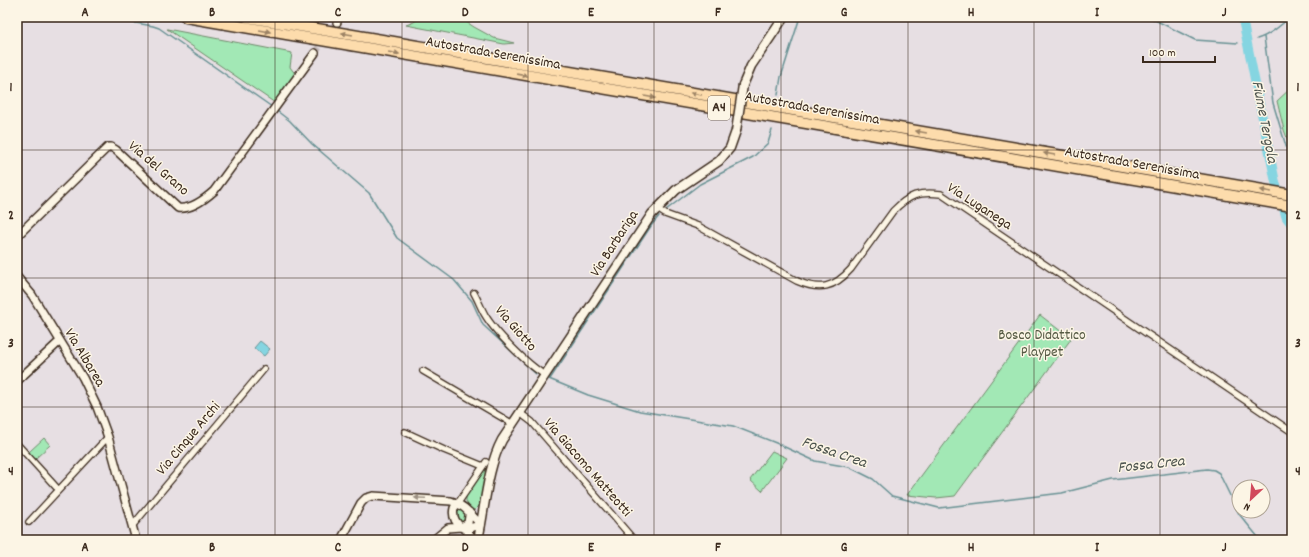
<svg xmlns="http://www.w3.org/2000/svg" width="1309" height="557" viewBox="0 0 1309 557" font-family="Dekko,sans-serif">
<style>
.green{fill:#a2e8b5;stroke:#6e896a}
.water{fill:#85d5e1;stroke:#679193}
.lines{fill:none;stroke-linecap:round;stroke-linejoin:round}
.stream{stroke:#679193;stroke-width:1.5}
.river{stroke:#85d5e1;stroke-width:9}
.tertiary-tunnel{stroke:#c5bbbc;stroke-width:7;stroke-dasharray:7 3.5;stroke-linecap:butt}
.minor-casing{stroke:#3b2a1e;stroke-width:8}
.tertiary-casing{stroke:#3b2a1e;stroke-width:10}
.secondary-casing{stroke:#3b2a1e;stroke-width:11}
.motorway-casing{stroke:#3b2a1e;stroke-width:13}
.minor{stroke:#fcf5e5;stroke-width:5.5}
.tertiary{stroke:#fcf5e5;stroke-width:7}
.secondary{stroke:#fcf5e5;stroke-width:8}
.motorway{stroke:#fddcac;stroke-width:10}
.secondary-bridge-casing{stroke:#3b2a1e;stroke-width:11;stroke-linecap:butt}
.secondary-bridge{stroke:#fcf5e5;stroke-width:8}
.oneway{fill:#9c8365}
.oneway2{fill:#9c9082}
.grid{fill:none;stroke:#3b2a1e;stroke-width:1;stroke-opacity:0.55}
.labels{text-anchor:middle;dominant-baseline:central;stroke-width:3;stroke-linejoin:round;paint-order:stroke}
.shield{fill:#fcf5e5;stroke:#75675a;stroke-width:1}
.shield-label{font-size:14px;font-weight:bold;fill:#3b2a1e}
.street-label{font-size:15px;fill:#3b2a1e;stroke:#fcf5e5}
.park-label{font-size:15px;fill:#555a44;stroke:#fcf5e5}
.water-label{font-size:16px;font-style:italic;fill:#4e554f;stroke:#fcf5e5}
.neatline{fill:none;stroke:#3b2a1e;stroke-width:1.5}
.grid-label{font-size:13px;text-anchor:middle;font-weight:bold;fill:#3b2a1e}
</style>
<rect width="100%" height="100%" fill="#e7dfe3"/>
<filter id="ink" filterUnits="userSpaceOnUse"><feTurbulence type="fractalNoise" baseFrequency=".025" numOctaves="2"/><feDisplacementMap in="SourceGraphic" scale="8" xChannelSelector="R" yChannelSelector="G"/><feConvolveMatrix kernelMatrix="1 2 1 2 8 2 1 2 1" color-interpolation-filters="sRGB"/></filter>
<g filter="url(#ink)">
<path class="green" d="M420,17H459L474,27L494,38L514,43L504,44L406,25L414,22Z
M167,29L292,53L290,67L296,75L275,103Z
M1292,87V151L1284,130L1277,101Z
M1040,315L1071,339L955,496L936,498L907,495Z
M44,438L50,445L35,459L29,452Z
M772,451L787,458L762,491L750,480Z
M488,464L480,505L475,510L470,509L466,501V496L486,466Z
M460,507L466,514L467,520L461,524C457,520 456,515 457,509Z"/>
<path class="water" d="M260,341L270,349L264,356L254,348Z"/>
<g class="lines">
<path class="stream" d="M102,17L153,26L159,28L272,107
M1149,17L1195,40L1238,43
M1264,37L1273,103L1289,156L1292,161
M1257,39C1270,35 1280,26 1290,17
M778,95L781,77L800,17
M277,111L290,121L312,144L369,193L397,238L454,280L472,301L483,325L536,374
M666,210L700,184L753,157L768,143L772,130
M549,379L588,395L640,411L733,426L776,443L815,461L849,467L873,479L892,496L939,508L1062,493L1113,480L1207,469L1214,470L1219,473L1239,514L1258,537L1268,540
M550,379L651,226L659,216"/>
<path class="river" d="M1242,17L1275,180L1286,217L1292,225"/>
<path class="tertiary-tunnel" d="M315,53L337,22"/>
<g class="minor-casing">
<path id="minor" d="M656,208L665,214L698,226L797,281C820,291 834,288 851,269L893,211C909,195 919,191 941,194L1292,432
M474,293C478,300 481,308 485,315C495,332 528,365 545,375
M423,371L513,424
M520,413L532,422L538,429L634,540
M405,432L444,450L483,466
M17,444L56,487
M458,503L486,462
M29,522L108,437
M133,525L264,369"/>
</g>
<g class="tertiary-casing">
<path id="tertiary" d="M337,22L338,17
M17,236L108,147H111L116,150L178,208C191,210 205,199 214,191L315,53
M17,277L32,295L83,378L97,407L108,437L136,540
M17,381L59,342
M458,503L454,508C452,516 455,522 461,527L468,523L469,516V512
M465,529L471,536L473,540
M341,540L361,503L366,498L373,496L451,501C465,505 471,515 481,525
M435,540L437,537L448,528L461,527L465,529L481,525"/>
</g>
<g class="secondary-casing">
<path id="secondary" d="M743,85L751,66L784,17
M478,540C485,508 487,468 502,440L652,214L676,190L719,161L730,148L736,131"/>
</g>
<g class="motorway-casing">
<path id="motorway" d="M186,17L1292,206
M247,17L1292,195"/>
</g>
<use href="#minor" class="minor"/>
<use href="#tertiary" class="tertiary"/>
<use href="#secondary" class="secondary"/>
<use href="#motorway" class="motorway"/>
<g class="secondary-bridge-casing">
<path id="secondary-bridge" d="M736,131L743,85"/>
</g>
<use href="#secondary-bridge" class="secondary-bridge"/>
</g>
<defs><path id="oneway-solid" d="M-6-.8H1V-3.2L6.5 0L1 3.2V.8H-6Z"/></defs>
<g class="oneway">
<use href="#oneway-solid" transform="translate(265 31) rotate(10)"/>
<use href="#oneway-solid" transform="translate(347 34) rotate(-170)"/>
<use href="#oneway-solid" transform="translate(394 53) rotate(10)"/>
<use href="#oneway-solid" transform="translate(522 75) rotate(10)"/>
<use href="#oneway-solid" transform="translate(696 94) rotate(-170)"/>
<use href="#oneway-solid" transform="translate(650 97) rotate(10)"/>
<use href="#oneway-solid" transform="translate(921 132) rotate(-170)"/>
<use href="#oneway-solid" transform="translate(1049 154) rotate(-170)"/>
<use href="#oneway-solid" transform="translate(1266 191) rotate(-170)"/>
</g>
<use class="oneway2" href="#oneway-solid" transform="translate(420 498) rotate(-177)"/>
</g>
<path class="grid" d="M148,17V540M275,17V540M402,17V540M528,17V540M654,17V540M781,17V540M908,17V540M1034,17V540M1160,17V540M17,150H1292M17,278H1292M17,407H1292"/>
<g class="labels">
<rect class="shield" x="708" y="96" width="22" height="24" rx="3"/>
<g class="shield-label">
<text x="719" y="108">A4</text>
</g>
<g class="street-label">
<text transform="translate(493 54) rotate(10)">Autostrada Serenissima</text>
<text transform="translate(812 109) rotate(10)">Autostrada Serenissima</text>
<text transform="translate(1132 164) rotate(10)">Autostrada Serenissima</text>
<text transform="translate(158 169) rotate(41)">Via del Grano</text>
<text transform="translate(979 207) rotate(33)">Via Luganega</text>
<text transform="translate(615 244) rotate(-57)">Via Barbariga</text>
<text transform="translate(515 329) rotate(49)">Via Giotto</text>
<text transform="translate(84 358) rotate(59)">Via Albarea</text>
<text transform="translate(189 439) rotate(-50)">Via Cinque Archi</text>
<text transform="translate(587 468) rotate(49)">Via Giacomo Matteotti</text>
</g>
<g class="park-label">
<text x="1042" y="336">Bosco Didattico<tspan x="1042" dy="17">Playpet</tspan></text>
</g>
<g class="water-label">
<text transform="translate(1264 122) rotate(79)">Fiume Tergola</text>
<text transform="translate(834 453) rotate(19)">Fossa Crea</text>
<text transform="translate(1151 465) rotate(-6)">Fossa Crea</text>
</g>
</g>
<rect width="1309" height="557" fill="none" stroke="#fcf5e5" stroke-width="44"/>
<g transform="translate(1251 499) rotate(206)"><circle r="19" fill="#fcf5e5" stroke="#afa495"/>
<path d="M0-3L7 15L0 10L-7 15Z" fill="#d1495b"/>
<text y="-6" font-size="11" font-weight="bold" text-anchor="middle" fill="#3b2a1e">N</text>
</g>
<path d="M1143 56v6h72v-6" fill="none" stroke="#3b2a1e" stroke-width="2"/>
<text x="1149" y="56" font-size="12" fill="#3b2a1e" stroke="#fcf5e5" stroke-width="3" paint-order="stroke">100 m</text>
<rect x="22" y="22" width="1265" height="513" class="neatline"/>
<g class="grid-label">
<text x="85" y="16">A</text>
<text x="212" y="16">B</text>
<text x="338" y="16">C</text>
<text x="465" y="16">D</text>
<text x="591" y="16">E</text>
<text x="718" y="16">F</text>
<text x="844" y="16">G</text>
<text x="971" y="16">H</text>
<text x="1097" y="16">I</text>
<text x="1224" y="16">J</text>
<text x="11" y="91">1</text>
<text x="1298" y="91">1</text>
<text x="11" y="219">2</text>
<text x="1298" y="219">2</text>
<text x="11" y="347">3</text>
<text x="1298" y="347">3</text>
<text x="11" y="475">4</text>
<text x="1298" y="475">4</text>
<text x="85" y="551">A</text>
<text x="212" y="551">B</text>
<text x="338" y="551">C</text>
<text x="465" y="551">D</text>
<text x="591" y="551">E</text>
<text x="718" y="551">F</text>
<text x="844" y="551">G</text>
<text x="971" y="551">H</text>
<text x="1097" y="551">I</text>
<text x="1224" y="551">J</text>
</g>
</svg>
